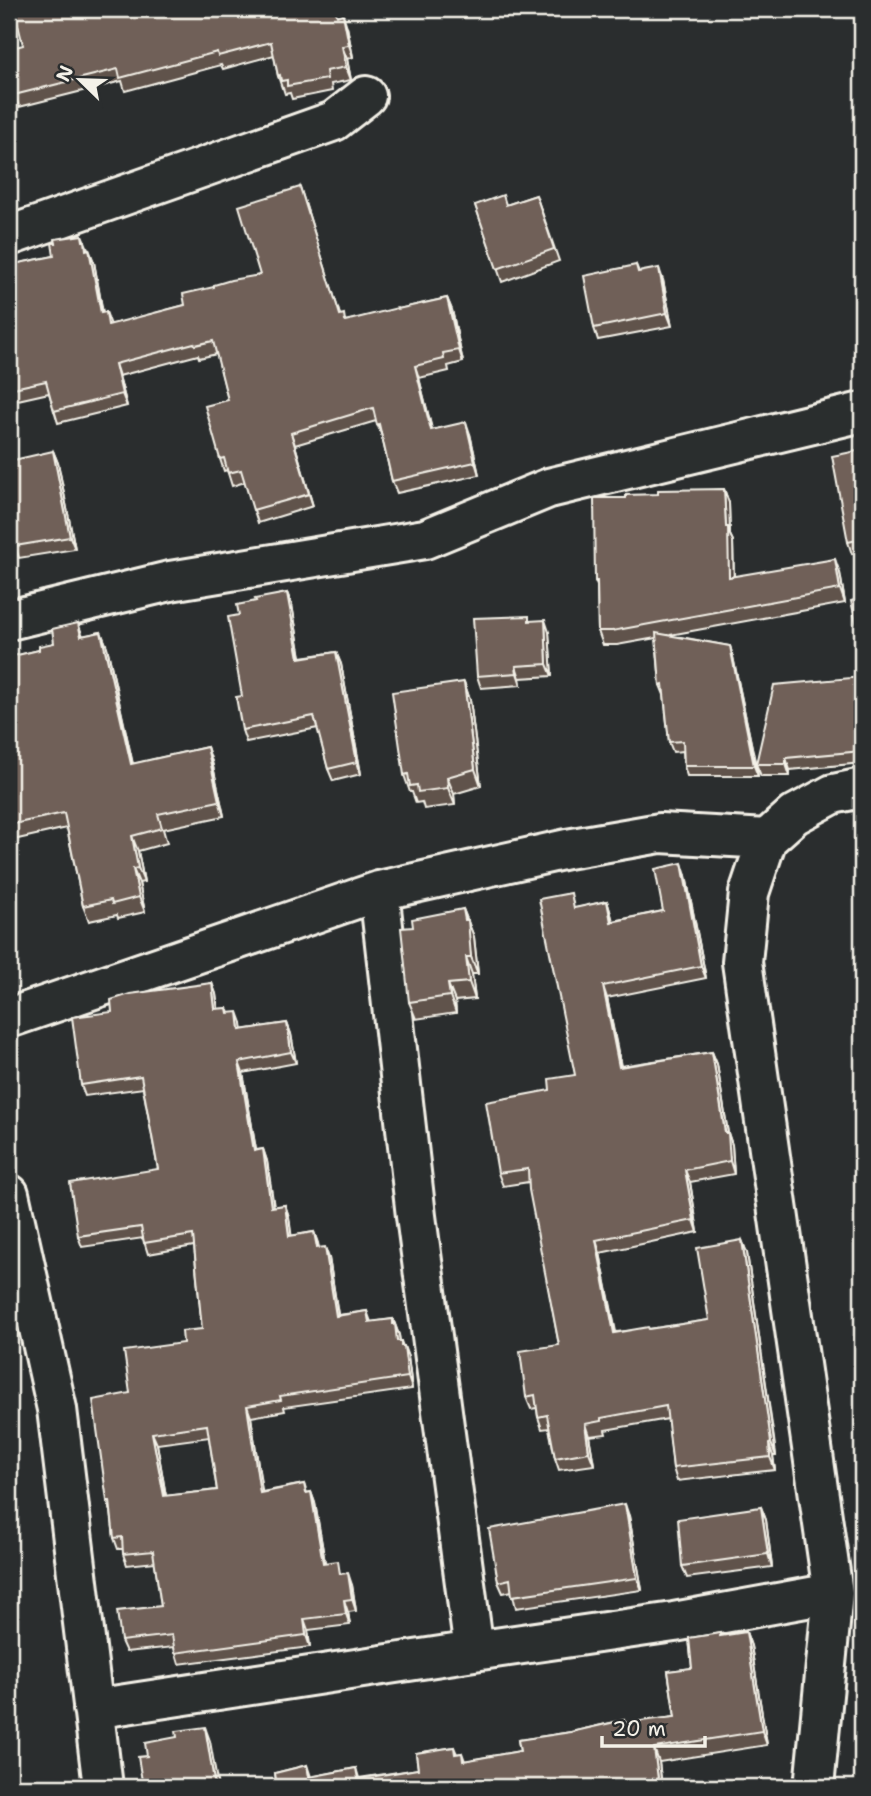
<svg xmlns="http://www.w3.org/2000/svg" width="871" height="1796" viewBox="0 0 871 1796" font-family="'Shantell Sans',sans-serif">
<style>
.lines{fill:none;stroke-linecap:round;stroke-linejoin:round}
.minor-casing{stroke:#f4f1e8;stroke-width:44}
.minor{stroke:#2a2d2e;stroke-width:38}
.wall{fill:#60534c;stroke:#f4f1e8;stroke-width:2;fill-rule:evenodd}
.shaded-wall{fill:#4e433e;stroke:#f4f1e8;stroke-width:2}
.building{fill:#706058;stroke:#f4f1e8;stroke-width:2;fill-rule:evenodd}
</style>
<rect width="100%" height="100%" fill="#2a2d2e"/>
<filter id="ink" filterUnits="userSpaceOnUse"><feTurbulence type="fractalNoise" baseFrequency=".0143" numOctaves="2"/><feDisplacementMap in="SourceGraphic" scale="14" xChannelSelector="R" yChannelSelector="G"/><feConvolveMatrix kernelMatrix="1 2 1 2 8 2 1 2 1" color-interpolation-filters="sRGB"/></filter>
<g filter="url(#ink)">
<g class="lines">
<g class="minor-casing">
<path id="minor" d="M9,236L334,121L366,96
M9,620L170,581L425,539L549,488L862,412
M379,891L416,1216L474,1651L674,1622L833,1593
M9,1018L379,891L567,849L660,833L767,839
M9,1194L57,1409L103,1787
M93,1709L474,1651
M814,1787L833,1593L742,962L749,893L767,839L794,815L833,794L862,788"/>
</g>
<use href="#minor" class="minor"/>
</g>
<path class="wall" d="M339,15L347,27L353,57L347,59L351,80L331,84L332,91L292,99L290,93L285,94L283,88H282L278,76L274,55L223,69L221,65L125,91L122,81L19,107L9,77Z
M300,187L340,315L346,321L447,298L452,310L463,362L448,366L449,371L419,378L432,429L470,434L479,475L397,493L392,481L382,437L376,421L295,445L313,506L258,523L245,482L232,486L227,470L224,471L220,459L228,400L217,354L199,358L198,355L119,376L127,406L58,423L49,393L9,402V265L54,256L82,235L94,262L103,313L106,312L111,325L185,305L214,287L260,275Z
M536,195L559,261L502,282L475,205H506Z
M636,265L639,272L663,280L672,326L598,340L594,328Z
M862,450V552L852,554L848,542Z
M53,451L58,463L75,549L19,558L15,546Z
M724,489L729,503L730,535L733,541L734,576L840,573L845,603L670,635L730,646L733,657L758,776H687L684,766L683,751L673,752L669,742L664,695L660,685L656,638L617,645H603L598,631L597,586L595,581L626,498Z
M287,593L292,605L301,657L336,652L341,664L361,774L333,781L328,769L318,728L246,742L242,730V696L256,601Z
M530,621L549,632L552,676L520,678L521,685L481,688L477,676Z
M78,623L83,636L101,632L107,647L133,764L207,747L212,762L224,816L163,829L167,843L138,851L144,882L139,883L145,912L118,918L117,915L89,921L83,906L67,828L9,841V657L39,650L54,643Z
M862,677V763L790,770V776H761L756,764Z
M464,682L470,700L481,786L454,794L455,805L424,809L422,802L416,803L412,792H410L404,775Z
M686,876L706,978L607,998L621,1066L712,1052L717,1064L728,1133L732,1145L734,1174L690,1182L698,1232L600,1253L616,1332L649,1329L709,1320L742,1240L747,1253L774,1439L776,1456H773L775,1470L677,1481L673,1468L668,1419L605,1430L606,1434L589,1436L594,1465L559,1470L555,1458L549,1428L542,1429L538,1417L537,1408L531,1409L526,1397L559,1345L529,1182L503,1186L498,1173L550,1090L575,1075L576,908L607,901L613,921L663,911Z
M463,909L474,937L478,974H472L475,999L455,1001L456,1013L416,1019L409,1002L413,927Z
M212,983L216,994L218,1009L227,1008L229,1013L242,1023V1030L287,1023L291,1034L296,1063L243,1073L256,1150L263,1149L267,1161L274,1207L285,1205L289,1217L291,1236L314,1232L319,1248L329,1258L338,1315L367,1311L371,1322L393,1319L399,1335L400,1341L408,1357L412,1389L284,1407L285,1411L251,1417L262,1492L304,1484L307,1493L311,1492L315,1503L325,1563L342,1574L352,1585L356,1611L348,1612L350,1625L308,1630L310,1647L179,1664L174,1647L126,1652L121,1641L161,1606L155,1562L127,1565L123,1554V1549H118L114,1538L111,1512L107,1501L130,1393L183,1343L202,1329L194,1246L148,1254L143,1238L82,1247L78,1236L158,1169L143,1088L85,1096L81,1085L112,1012ZM209,1437L217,1490L166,1496L157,1444Z
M761,1507L766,1520L772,1567L687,1578L682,1566Z
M629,1516L642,1590L516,1608L512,1591L503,1593L498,1582Z
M746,1632L751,1646L767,1745L659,1762L662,1787H234L276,1780L275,1773L307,1765L311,1777L356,1768L359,1778L418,1769L416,1753L454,1747L457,1754L462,1753L465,1761L520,1751L518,1740L571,1732L624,1720L625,1723L675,1717L668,1671L692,1668L689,1638L720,1633L721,1636Z"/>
<path class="shaded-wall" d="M343,14L347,27L353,57L349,45Z
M342,46L347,59L351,80L346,67Z
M89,249L94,262L105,326L101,313Z
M659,268L663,280L672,326L667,313Z
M447,298L452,310L463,362L459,350Z
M115,364L119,376L127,406L122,394Z
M415,366L419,378L435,442L431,430Z
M466,422L470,434L479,475L475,462Z
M291,433L295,445L313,506L309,494Z
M53,451L58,463L75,549L70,537Z
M724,489L729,503L730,535L733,541L734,591L729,577Z
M835,559L840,573L845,603L840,589Z
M287,593L292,605L303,670L299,658Z
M545,620L549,632L552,676L547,664Z
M101,632L107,647L136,779L131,764Z
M730,646L733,657L758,776L754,766Z
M336,652L341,664L361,774L357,762Z
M516,666L520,678L521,685L517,673Z
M464,682L470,700L481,786L475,769Z
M207,747L212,762L224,816L219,801Z
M786,758L790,770V776L786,764Z
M447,777L454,794L455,805L448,788Z
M132,836L138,851L144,882L138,868Z
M682,863L686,876L706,978L701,966Z
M133,869L139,883L145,912L139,897Z
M607,901L611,914L615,934L611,922Z
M463,909L474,937L478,974L471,957Z
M466,957L472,974L475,999L469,982Z
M212,983L216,994L219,1020L215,1009Z
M448,984L455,1001L456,1013L450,996Z
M603,986L607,998L623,1079L619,1067Z
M238,1012L242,1023L244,1041L240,1030Z
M287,1023L291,1034L296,1063L291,1052Z
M712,1052L717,1064L728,1134V1133L732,1145L734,1174L730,1161Z
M239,1062L243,1073L258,1162L254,1151Z
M263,1149L267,1161L275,1218L271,1207Z
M685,1170L690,1182L698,1232L694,1220Z
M285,1205L289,1217L293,1247L289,1236Z
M314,1232L318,1243L321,1260L317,1248Z
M596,1240L600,1253L618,1345L614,1333Z
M742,1240L747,1253L776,1456L771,1443Z
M325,1247L329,1258L340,1327L336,1316Z
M393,1319L399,1335L401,1352L397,1341Z
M401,1341L405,1352L404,1346L408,1357L412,1389L408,1377Z
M247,1406L251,1417L264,1504L260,1493Z
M585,1424L589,1436L594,1465L589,1452Z
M152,1433L157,1444L168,1508L164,1496Z
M769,1444L773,1456L775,1470L770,1457Z
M311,1492L315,1503L327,1574L323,1563Z
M625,1504L629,1516L642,1590L637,1578Z
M761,1507L766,1520L772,1567L768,1554Z
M348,1573L352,1585L356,1611L352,1599Z
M344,1600L348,1612L350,1625L346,1614Z
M304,1619L308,1630L310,1647L306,1635Z
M746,1632L751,1646L767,1745L762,1731Z
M205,1727L210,1741L218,1787H215Z
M654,1748L659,1762L662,1787H659Z"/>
<path class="building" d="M14,9H335L337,16L343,14L349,45L342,46L346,67L326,71L327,79L287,86V80L281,81L280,75L278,76L271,42L218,56L217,52L120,78L118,69L14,95L9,77V49L23,45Z
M300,187L340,315L344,314L345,321L397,308L398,309L447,298L459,350L443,353L444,359L415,366L431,430L466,422L475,462L392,481L379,424L377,425L373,408L291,433L309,494L253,510L241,470L228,473L224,458L220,459L205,406L228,400L213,341L195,345L194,343L115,364L122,394L54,411L46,381L9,389V265L54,256L52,243H56L55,239L82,235L83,241H85L86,250L89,249L101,313L106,312L108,325L185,305L183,294L214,287V285L231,280L260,275L239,206Z
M503,195L506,205L536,195L554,249L497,269L475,205Z
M636,265L638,272L659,268L667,313L594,328L584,276Z
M862,450V539L848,542L832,456Z
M53,451L70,537L15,546L9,515V461Z
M724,489L726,527H728L729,577L835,559L840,589L612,631H598L597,581H595L594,498H626V495L658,494V490Z
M287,593L299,658L336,652L357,762L328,769L314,716L242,730L236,697L242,696L228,617L239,615L237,605L256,601L255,599Z
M862,598V647L851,601Z
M529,616V621L545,620L547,664L516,666L517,673L477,676L473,618Z
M78,623L81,636L101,632L131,764L207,747L219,801L158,814L162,828L132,836L138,868L133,869L139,897L112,904L111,900L83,906L64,813L9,825V657L39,650V646L54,643L52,629Z
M656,633L730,646L754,766H684L683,741L669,742L663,684L660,685Z
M862,677V751L786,758V764H756L774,685Z
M464,682L475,769L447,777L448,788L418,792L417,785L410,786L408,774L404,775L392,692Z
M682,863L701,966L603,986L619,1067L712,1052L725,1133H728L730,1161L685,1170L694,1220L596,1240L614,1333L648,1327L649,1329L709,1320L697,1248L742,1240L769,1427L771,1443L769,1444L770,1457L673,1468L666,1406L601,1418V1421L585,1424L589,1452L555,1458L547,1415L538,1417L535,1395L526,1397L520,1351L559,1345L529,1190L528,1169L498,1173L486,1102L550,1090L549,1079L575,1075L539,899L571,893L574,908L607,901L611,922L663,911L655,869Z
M463,909L465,920H468L471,957H466L469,982L448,984L450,996L409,1002L401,928L413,927L412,919Z
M212,983L215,1009L227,1008L228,1013L238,1012L240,1030L287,1023L291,1052L239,1062L254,1151L263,1149L271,1207L285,1205L289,1236L314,1232L317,1248L325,1247L336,1316L367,1311L369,1322L393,1319V1324H395L397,1341H401V1346H404L408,1377L280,1396L281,1400L247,1406L260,1493L304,1484L306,1493L311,1492L323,1563L338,1561L340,1574L348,1573L352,1599L344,1600L346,1614L304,1619L306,1635L175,1653L172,1635L121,1641L117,1611L161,1606L153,1551L123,1554L122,1537L114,1538L110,1501H107L93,1400L130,1393L124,1351L183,1343L182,1331L202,1329L193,1235L144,1243L141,1227L78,1236L70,1183L158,1169L141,1076L81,1085L72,1017L112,1012L111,1000L130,994ZM207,1425L217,1490L164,1496L152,1433Z
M625,1504L637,1578L512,1596L510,1579L498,1582L489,1529Z
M761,1507L768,1554L682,1566L678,1519Z
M746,1632L762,1731L654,1748L659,1787H234L276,1780L275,1773L307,1765L309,1777L356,1768L358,1779L418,1769L416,1753L454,1747L455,1754L462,1753L463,1761L520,1751L518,1740L571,1732L624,1720L625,1723L675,1717L668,1671L692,1668L689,1638L720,1633V1636Z
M205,1727L215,1787H143L138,1757L147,1756L145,1743L177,1737L176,1731Z"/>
</g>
<rect width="871" height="1796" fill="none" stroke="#2a2d2e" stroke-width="35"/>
<rect x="18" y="18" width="836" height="1761" fill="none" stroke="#f4f1e8" stroke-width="2.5" filter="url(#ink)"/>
<g transform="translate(80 80) rotate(293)" stroke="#2a2d2e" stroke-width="5" paint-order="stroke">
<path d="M0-5L12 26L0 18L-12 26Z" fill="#f4f1e8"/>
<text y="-10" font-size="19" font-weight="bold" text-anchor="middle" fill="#f4f1e8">N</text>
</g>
<path d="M602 1736v10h103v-10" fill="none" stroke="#f4f1e8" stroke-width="3.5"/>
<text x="612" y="1736" font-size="21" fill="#f4f1e8" stroke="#2a2d2e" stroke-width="5" paint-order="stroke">20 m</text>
</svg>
